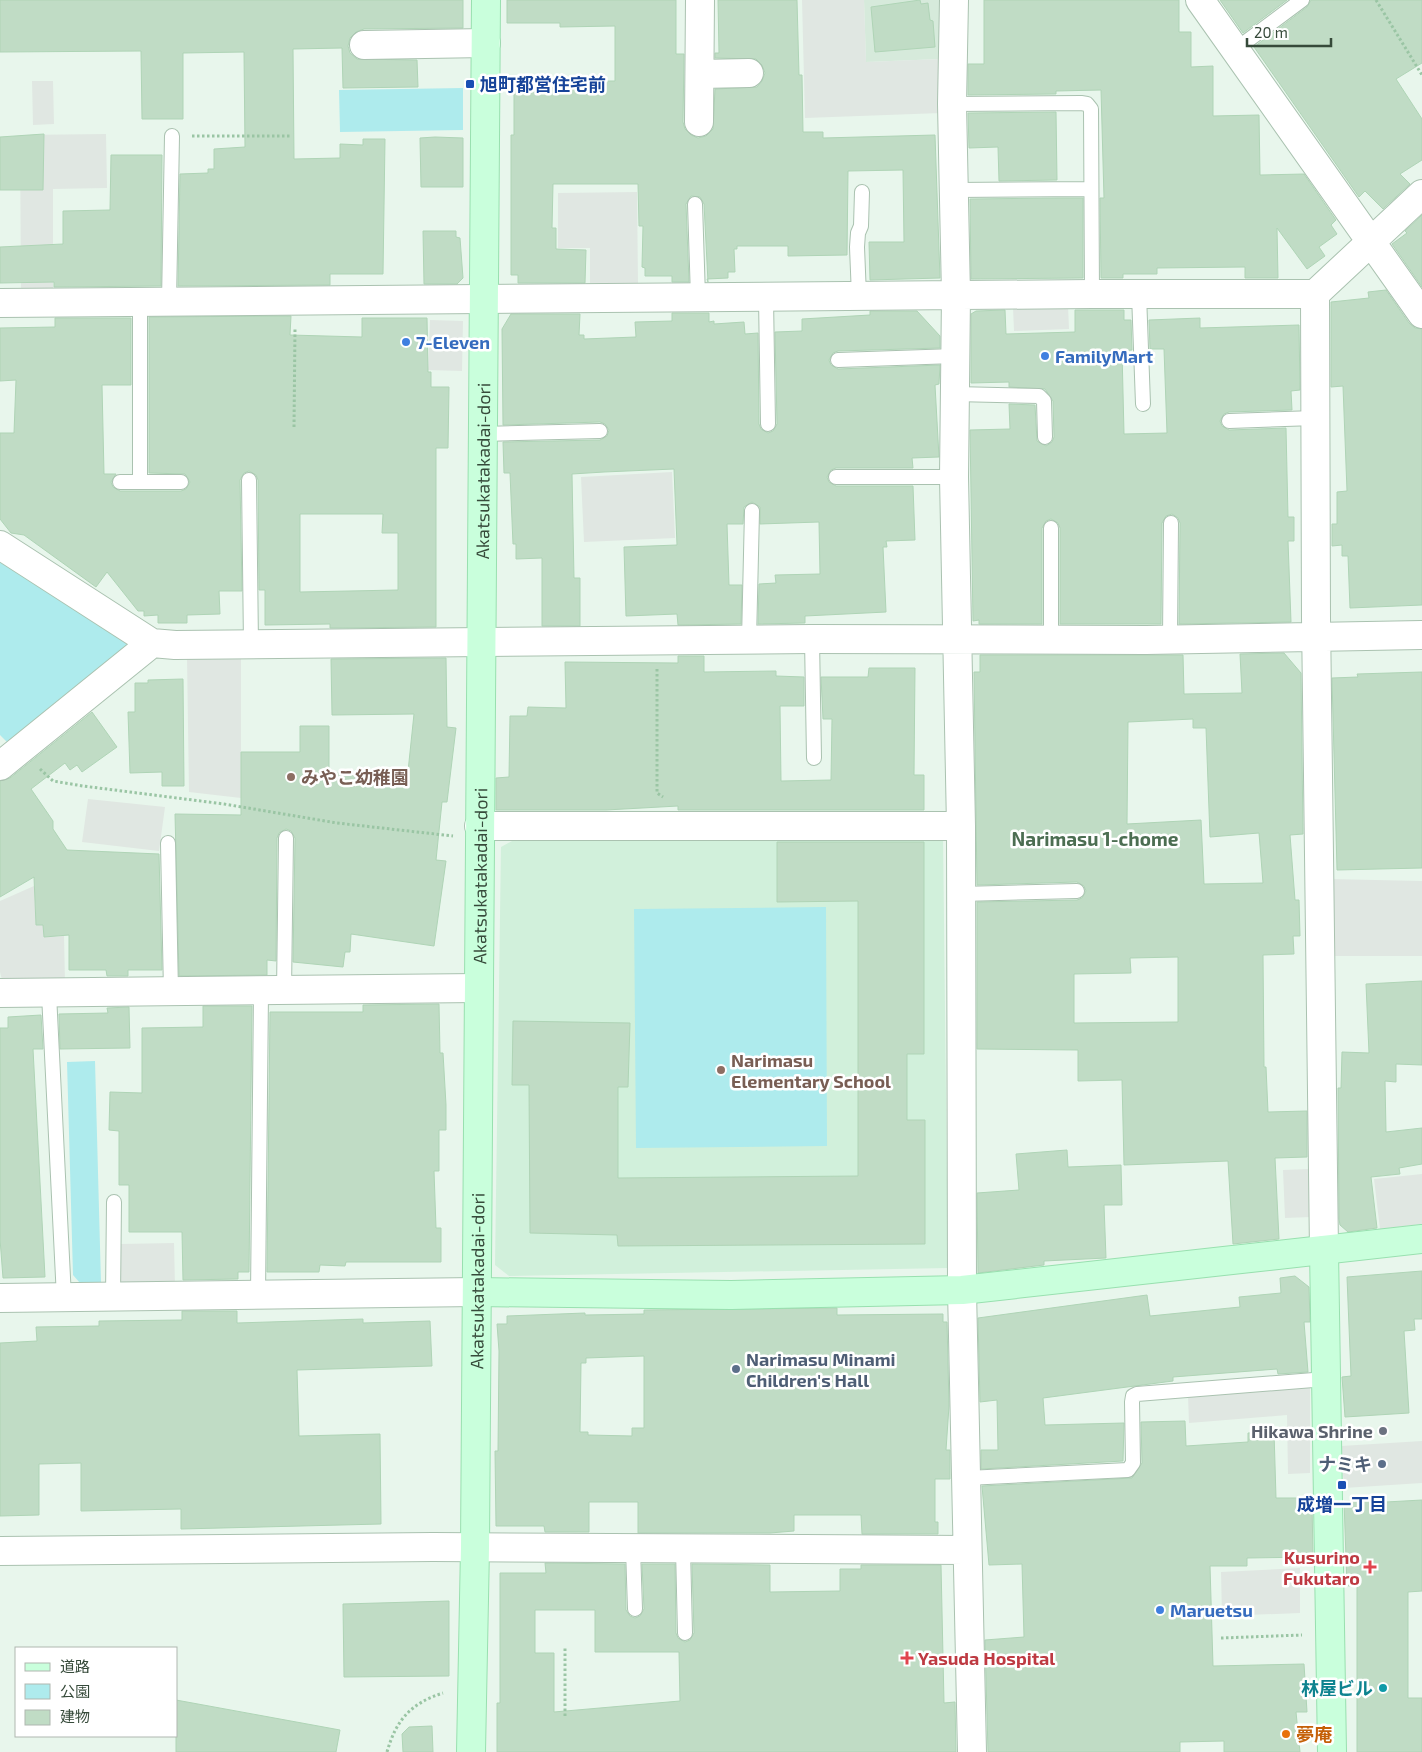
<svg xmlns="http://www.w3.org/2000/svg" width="1422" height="1752" viewBox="0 0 1422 1752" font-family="'Exo 2','Noto Sans JP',sans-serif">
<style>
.residential{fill:#d6eadb}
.education{fill:#d1f0db}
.green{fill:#aeebed}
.parking{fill:#e0e7e2}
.building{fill:#c0dcc5;stroke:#afd4b6;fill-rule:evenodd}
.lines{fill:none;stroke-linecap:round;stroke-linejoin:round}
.lane-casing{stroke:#aac2b0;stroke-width:16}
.street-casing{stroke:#aac2b0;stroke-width:30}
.secondary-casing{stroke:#98e0af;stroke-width:30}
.path{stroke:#9ac5a4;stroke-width:3;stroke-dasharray:2.5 2.5;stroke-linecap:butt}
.lane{stroke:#fff;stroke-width:14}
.street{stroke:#fff;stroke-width:28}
.secondary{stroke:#c9ffdc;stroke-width:28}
.transit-dot{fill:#1a4fb4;stroke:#fff;stroke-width:2}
.shop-dot{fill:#3f7fe0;stroke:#fff;stroke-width:2}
.education-dot{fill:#8d6e63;stroke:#fff;stroke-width:2}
.service-dot{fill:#5c6f8a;stroke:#fff;stroke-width:2}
.worship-dot{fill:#6b7280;stroke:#fff;stroke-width:2}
.health-dot{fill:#e0444e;stroke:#fff;stroke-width:2}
.culture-dot{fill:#0f9aa8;stroke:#fff;stroke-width:2}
.food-dot{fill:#e8710a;stroke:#fff;stroke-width:2}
.labels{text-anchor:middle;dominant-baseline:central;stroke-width:5;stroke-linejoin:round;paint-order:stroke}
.transit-label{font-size:18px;font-weight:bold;fill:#164399;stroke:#fff;text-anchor:start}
.shop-label{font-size:18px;font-weight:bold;fill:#366cbe;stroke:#fff;text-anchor:start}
.street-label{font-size:18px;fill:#364a3a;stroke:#fff}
.education-label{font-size:18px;font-weight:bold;fill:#785e54;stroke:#fff;text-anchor:start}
.service-label{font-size:18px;font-weight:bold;fill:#4e5e75;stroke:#fff;text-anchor:start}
.worship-label{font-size:18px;font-weight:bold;fill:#5b616d;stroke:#fff;text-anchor:end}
.health-label{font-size:18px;font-weight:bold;fill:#be3a42;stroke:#fff;text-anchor:end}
.culture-label{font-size:18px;font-weight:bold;fill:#0d838f;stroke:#fff;text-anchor:end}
.food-label{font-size:18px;font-weight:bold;fill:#c56008;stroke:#fff;text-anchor:start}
.neighbourhood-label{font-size:19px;font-weight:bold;fill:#4c6e52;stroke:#fff}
</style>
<rect width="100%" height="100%" fill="#e8f6ec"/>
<path class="residential" d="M864,0H940V59L866,62Z"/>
<path class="education" d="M943,834L948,1268L509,1276L495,1265L501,847L521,836Z"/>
<path class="green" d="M463,88V130L340,132L339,90Z
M0,555L127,639L131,652L11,746L0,735Z
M826,907L827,1146L636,1148L634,909Z
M95,1061L101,1283H80L73,1275L67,1062Z"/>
<path class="parking" d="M802,0H864L866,62L940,59L941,113L805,118Z
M32,81H53L54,124L33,125Z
M106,134L107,188L53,189V292H21L20,135Z
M637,192L638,283H590V248H558V193Z
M1068,305L1069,329L1014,331L1013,307Z
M430,320L463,321L462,371L428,370Z
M672,472L675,538L584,542L581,477Z
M187,657H241V798L189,792Z
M88,799L165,807L159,851L82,842Z
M1329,879L1422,881V956H1330Z
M34,886L36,925H43L44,937L64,936L65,983L3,984L0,972V901Z
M1309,1169L1311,1217L1285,1218L1283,1170Z
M1422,1174V1224L1380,1229L1374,1179Z
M174,1243L175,1286L121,1287L120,1244Z
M1310,1388V1473L1288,1474L1287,1415L1189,1423L1188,1396Z
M1422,1441V1483L1344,1488L1341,1446Z
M1300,1568V1613L1222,1616L1221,1572Z"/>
<path class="building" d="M0,0H463V28L364,29L356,32L350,38L348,46L350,53L357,59L417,60L418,87L343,88L342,48L293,49L294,159L340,158V144L363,145V139H385L383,274H330V285L178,286L180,174L208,173V169H214V149L245,147L244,52L183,53V119H142L141,51L0,52Z
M507,0H676V54H684L683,122L685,129L691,135L698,138L706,136L713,129L715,89L757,87L762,81L765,73L762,65L756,59L715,58V53H719L718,0H797L799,75H802L803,132H823V138L935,135L940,278L870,280L869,242H904L903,170L848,171L847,255L788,256V246H737V249H734L735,272H728V278L707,279L708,282L704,204L700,197L691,196L686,204L689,282H672V276H645V268L642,267L643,226H639L638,184H553L552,228H556V249L586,250L585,283H518V275H511V135H514V81H615V26L560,27V23H507Z
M920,0L921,4L928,3L930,20L933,21L935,47L875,52L871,7Z
M984,0H1179V32H1191V67L1213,66V116L1259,115L1260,175L1304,174L1336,220L1331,225L1337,234L1319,247L1325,256L1307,269L1277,228L1278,278H1245V267L1157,268V274H1123V278H1101L1100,198H1104L1101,90L1056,91V94L968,95V64H984Z
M1220,0H1287L1243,33Z
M1311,0H1422V63L1396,79L1422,119V160L1400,174L1410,184L1383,209L1365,191L1359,197L1254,47L1307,7Z
M1056,112L1057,180L999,181L998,147L969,148L968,113Z
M44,134L43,190H0V137Z
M435,137L463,138V187H421L420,138Z
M111,155H162L161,286L54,287V282L0,283V247L63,244V211L110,210Z
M1058,198H1083V278L971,279L970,199Z
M1422,215V287L1392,244L1407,233L1405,231Z
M423,231H456V237L460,238L463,278L457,284H424Z
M1386,290L1409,323L1415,328L1422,329V605L1350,608L1348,556H1342V545L1332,546V524H1337V492L1347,491L1343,386L1331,387V302L1369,298L1368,292Z
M1005,310L1006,334L1075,332V310H1124V320H1131L1132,350L1122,351L1124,434L1167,433L1164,349H1150L1149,320L1200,318V328L1299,325L1300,390L1291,391L1292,410L1229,412L1224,414L1220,421L1222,426L1229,430L1286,428L1288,517H1294V541H1288L1291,622L1179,624L1180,523L1178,518L1172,514L1166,516L1162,523L1161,624H1060V528L1058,523L1051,519L1046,521L1042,528V624H979V620L973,621L970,430L1010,429L1009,404L1035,405L1037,441L1046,446L1052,442L1054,437L1053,401L1045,389L1009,387V382L971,383V314L976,311Z
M870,311H917L940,336V348L838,351L833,353L829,360L831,365L838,369L940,365L939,384L935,385L939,457L912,458L913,468H836L831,470L827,477L829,482L836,486H913L915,540L886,541L887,547H883L886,612L805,616V623L758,624L759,584L776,583L775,575L820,574L819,522L760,524V507L752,502L744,507L743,524H727L729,585H742L741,624L678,625L677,614L626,616L624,547L677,545L674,469L604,472L572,474L574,578H580V626H542V558L516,559V544H513L510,473H504L503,442L600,440L607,436L609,430L605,424L600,422L503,425L502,329L511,314H580L579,335H584V339L636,337L635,322L672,321V313H709V322L714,321V324L744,322L745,334L758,333L759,424L761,429L768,433L773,431L777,424L775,332L802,331V319L870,315Z
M291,316L290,335L362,337V318H427L428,372H431V387H449L448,448H436V627L330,628V624L265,625V590H259L258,480L256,475L249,471L244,473L240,480L242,591H219L220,614L187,615V623H158V615L144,616V611H138L107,572L96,587L24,535L11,533L0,519V433H14L16,380L0,381V328L55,327V318H131V385H102L104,474H116L111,482L113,487L120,491H181L186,489L190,482L185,474L149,473V317ZM300,514H383L382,533H398V590L300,592Z
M1284,653L1301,673L1303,834L1290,835L1295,900H1299L1300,936H1293L1294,954L1263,955L1264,1067H1266L1268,1112L1307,1111V1157L1275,1158L1279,1239L1233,1244L1228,1161L1124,1165L1122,1080L1078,1081V1050L977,1049V902L1077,900L1082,898L1086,891L1084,886L1077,882L977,885L974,672H980V655H1183L1184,694L1242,693L1240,654ZM1193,719V728H1206L1210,837L1259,833L1263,883L1204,884L1201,820L1127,824L1128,722ZM1178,957V1022L1074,1023V974L1131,973L1130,958Z
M678,656H704V672L776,671V676L804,677V706H780L781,781L831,780L832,719H823L821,677H868L869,668H915L914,775H924V810H678V806L606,810H496V778L509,777L510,716H527L528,707L566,708L565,662L678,663Z
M446,658L447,727L456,728L447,802H442L436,860L446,861L434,946L351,934L350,952H345L343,967L293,962L295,838L291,831L286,829L279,833L277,838L276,961L267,960V975L179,976L175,814L241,815V752H300V726H329V772L407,781L414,714L332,715L331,659Z
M1422,672V868L1337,870L1332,678L1358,677L1357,674Z
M183,679L184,786H162V772L130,773L128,712H135V683H148V680Z
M92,712L117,747L82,772L77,765L70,770L65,763L31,789L53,821V829L67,850L159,854L162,970H128V976H107L106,970H69V935L44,937L43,925H36L34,877L0,897V781L10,778Z
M777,842H924V1054H907V1120H925V1244L618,1246L617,1235L530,1233L529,1085H512L513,1021L630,1023L628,1087H618V1178L858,1176V901L777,902Z
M1422,981V1065L1396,1064V1082L1385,1081L1386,1132L1422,1128V1164L1399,1168L1400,1174L1371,1177L1377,1228L1348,1232L1340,1225L1339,1219L1338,1088H1341L1342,1052L1369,1053L1366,984Z
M439,1004L440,1053H443L446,1105V1130H439V1171H434L436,1228H441V1262H346L345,1266L320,1265L319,1272H267L270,1012H363V1005Z
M203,1006H252L249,1272H238V1279L183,1280L182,1232H129V1185H119V1131L109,1130L110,1092L142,1093V1028L203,1027Z
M129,1007L130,1048L60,1049L59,1014L108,1013L107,1008Z
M41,1015L43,1049H33L45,1277L3,1278L0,1239V1028H8V1017Z
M1067,1150L1068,1167L1121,1165L1122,1205H1104L1106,1258L1044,1261V1265L978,1273L977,1193L1019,1190L1016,1154Z
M1422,1271V1319H1414L1415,1330L1404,1331L1409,1413L1345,1417L1342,1377L1351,1376L1347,1277Z
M1295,1276L1309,1287L1310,1322H1304L1308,1372L1278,1374L1277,1369L1173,1377V1381L1043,1398L1045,1425L1124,1423L1123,1461L981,1469V1450H998L997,1400L980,1402L978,1318L1147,1295L1150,1316L1240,1307L1239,1297L1281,1293L1280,1278Z
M837,1308V1315L943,1314V1322H947L949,1406L946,1450H950V1479H935V1522H938V1534H862L861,1515H794V1531L770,1533H638V1502H589V1532H545L544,1526H496L495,1451H498L499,1351L497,1324H507V1316L585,1313V1315L644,1314V1310ZM644,1356V1428H632V1436L588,1435V1432H580L581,1363H586V1358Z
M182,1311H237V1323L363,1319V1323L430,1321L432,1366L297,1370L299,1436L380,1434L381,1524L181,1529V1509L81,1511V1463L39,1464V1515L0,1516V1343L37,1341L36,1327L99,1326V1321L182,1320Z
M1185,1421L1186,1446L1248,1442V1433L1274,1432L1276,1498H1307V1503H1312L1313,1557L1247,1558V1566H1210L1213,1666L1304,1664L1307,1712H1296L1300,1752H1224V1741L1180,1742V1752H988L985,1640L1024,1637L1022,1564L989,1565L982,1486L1132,1478L1142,1463L1141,1422Z
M1385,1498L1386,1502L1422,1500V1591L1408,1592V1698H1422V1752H1357V1585L1347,1586L1344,1501Z
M545,1563L625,1564L626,1610L630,1616L635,1618L640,1616L644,1609L642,1564H675L676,1633L678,1638L685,1642L690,1640L694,1633L692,1564L770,1565V1592L840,1591V1569H861V1565H941L944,1703L955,1702L956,1752H497V1703H500V1573H546ZM535,1610H595V1652H679L680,1701L554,1712V1653H535Z
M449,1601V1676L344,1677L343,1604Z
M176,1700L340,1730L336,1752H176Z
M432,1726L433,1752H403L402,1734L409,1727Z"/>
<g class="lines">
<g class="lane-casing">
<path id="lane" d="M1235,50L1302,0
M952,104L1081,103L1087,104L1091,109L1092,294
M954,190L1091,189
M695,204L698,297
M1139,294L1143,404
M859,296L857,247L858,233L861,226L862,192
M766,298L768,424
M140,302V481
M169,302L172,136
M838,360L955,356
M955,394L1039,396L1044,401L1045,437
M1229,421L1315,418
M483,434L600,431
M836,477H954
M249,480L251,645
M120,482H181
M1170,638L1171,523
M812,639L814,758
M749,640L752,511
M1051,641V528
M168,843L171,992
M961,894L1077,891
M284,991L286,838
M49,994L64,1298
M258,1296L261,992
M113,1297L114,1202
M967,1478L1128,1470L1133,1463L1132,1402L1133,1396L1137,1394L1326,1379
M633,1549L635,1609
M683,1549L685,1633"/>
</g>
<g class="street-casing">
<path id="street" d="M954,0L952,104L956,295L954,477L961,826L962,1290L972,1752
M1200,0L1422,314
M364,45L486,43
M700,74L749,73
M699,122L700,0
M0,303L1092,294H1315
M0,545L152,643L175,645L812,639L1146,640L1422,635
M0,766L152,643
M479,826H961
M0,993L478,988
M1324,1250L1316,618L1315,294L1422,194
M0,1298L477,1292
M0,1551L433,1547L966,1550"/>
</g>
<g class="secondary-casing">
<g id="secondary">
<path d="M1324,1250L1332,1752"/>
<path d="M477,1292L731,1295L962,1290L1422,1239"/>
<path id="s1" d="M471,1752L475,1548L486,0"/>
</g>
</g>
<path class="path" d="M1376,0L1422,75
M192,136H290
M294,427L295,329
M657,669V793L663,797
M40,769L53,781L83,786L224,804L337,823L453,836
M1355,1432L1369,1431
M1221,1638L1302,1635
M565,1716V1648
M387,1752C396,1720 411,1703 443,1693"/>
<use href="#lane" class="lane"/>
<use href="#street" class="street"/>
<use href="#secondary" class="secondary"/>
</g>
<g class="transit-dot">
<rect x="465" y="79" width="10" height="10" rx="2.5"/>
<rect x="1337" y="1480" width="10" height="10" rx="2.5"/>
</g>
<g class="shop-dot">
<circle cx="406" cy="342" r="5"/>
<circle cx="1045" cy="356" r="5"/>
<circle cx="1160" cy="1610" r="5"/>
</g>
<g class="education-dot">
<circle cx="291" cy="777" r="5"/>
<circle cx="721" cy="1070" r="5"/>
</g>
<g class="service-dot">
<circle cx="736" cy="1369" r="5"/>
<circle cx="1382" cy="1464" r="5"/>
</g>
<circle class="worship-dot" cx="1383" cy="1431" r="5"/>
<g class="health-dot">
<path d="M1367.5 1559.5h5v5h5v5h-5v5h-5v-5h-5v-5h5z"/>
<path d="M904.5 1650.5h5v5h5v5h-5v5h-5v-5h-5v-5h5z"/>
</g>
<circle class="culture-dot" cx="1383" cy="1688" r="5"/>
<circle class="food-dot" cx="1286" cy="1734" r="5"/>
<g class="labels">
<g class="transit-label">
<text x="480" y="84">旭町都営住宅前</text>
<text x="1342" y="1504" text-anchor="middle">成増一丁目</text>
</g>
<g class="shop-label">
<text x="416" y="342">7-Eleven</text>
<text x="1055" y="356">FamilyMart</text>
<text x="1170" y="1610">Maruetsu</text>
</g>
<g class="street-label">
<text stroke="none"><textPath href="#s1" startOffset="1281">Akatsukatakadai-dori</textPath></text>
<text stroke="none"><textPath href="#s1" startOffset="876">Akatsukatakadai-dori</textPath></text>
<text stroke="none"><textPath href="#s1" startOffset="471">Akatsukatakadai-dori</textPath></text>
</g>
<g class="education-label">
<text x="301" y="777">みやこ幼稚園</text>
<text x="731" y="1060">Narimasu<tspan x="731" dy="21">Elementary School</tspan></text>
</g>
<g class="service-label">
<text x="746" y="1359">Narimasu Minami<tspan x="746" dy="21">Children's Hall</tspan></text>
<text x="1372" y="1464" text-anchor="end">ナミキ</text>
</g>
<g class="worship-label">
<text x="1373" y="1431">Hikawa Shrine</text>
</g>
<g class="health-label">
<text x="1360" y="1557">Kusurino<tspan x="1360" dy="21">Fukutaro</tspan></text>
<text x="918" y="1658" text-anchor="start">Yasuda Hospital</text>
</g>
<g class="culture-label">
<text x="1373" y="1688">林屋ビル</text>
</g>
<g class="food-label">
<text x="1296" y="1734">夢庵</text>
</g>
<g class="neighbourhood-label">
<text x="1095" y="838">Narimasu 1-chome</text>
</g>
</g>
<rect x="15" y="1647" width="162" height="90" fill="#ffffff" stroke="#afb7b0"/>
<rect x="25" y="1663" width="25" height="8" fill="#c9ffdc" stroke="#afb7b0"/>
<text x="60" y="1672" font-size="15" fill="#364a3a">道路</text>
<rect x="25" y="1684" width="25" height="15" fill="#aeebed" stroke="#afb7b0"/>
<text x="60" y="1697" font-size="15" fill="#364a3a">公園</text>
<rect x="25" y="1710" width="25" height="15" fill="#c0dcc5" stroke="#afb7b0"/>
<text x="60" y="1722" font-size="15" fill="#364a3a">建物</text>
<path d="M1247 38v8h84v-8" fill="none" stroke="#364a3a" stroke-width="2.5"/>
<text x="1254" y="38" font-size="15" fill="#364a3a" stroke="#ffffff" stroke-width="4" paint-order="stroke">20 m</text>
</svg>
